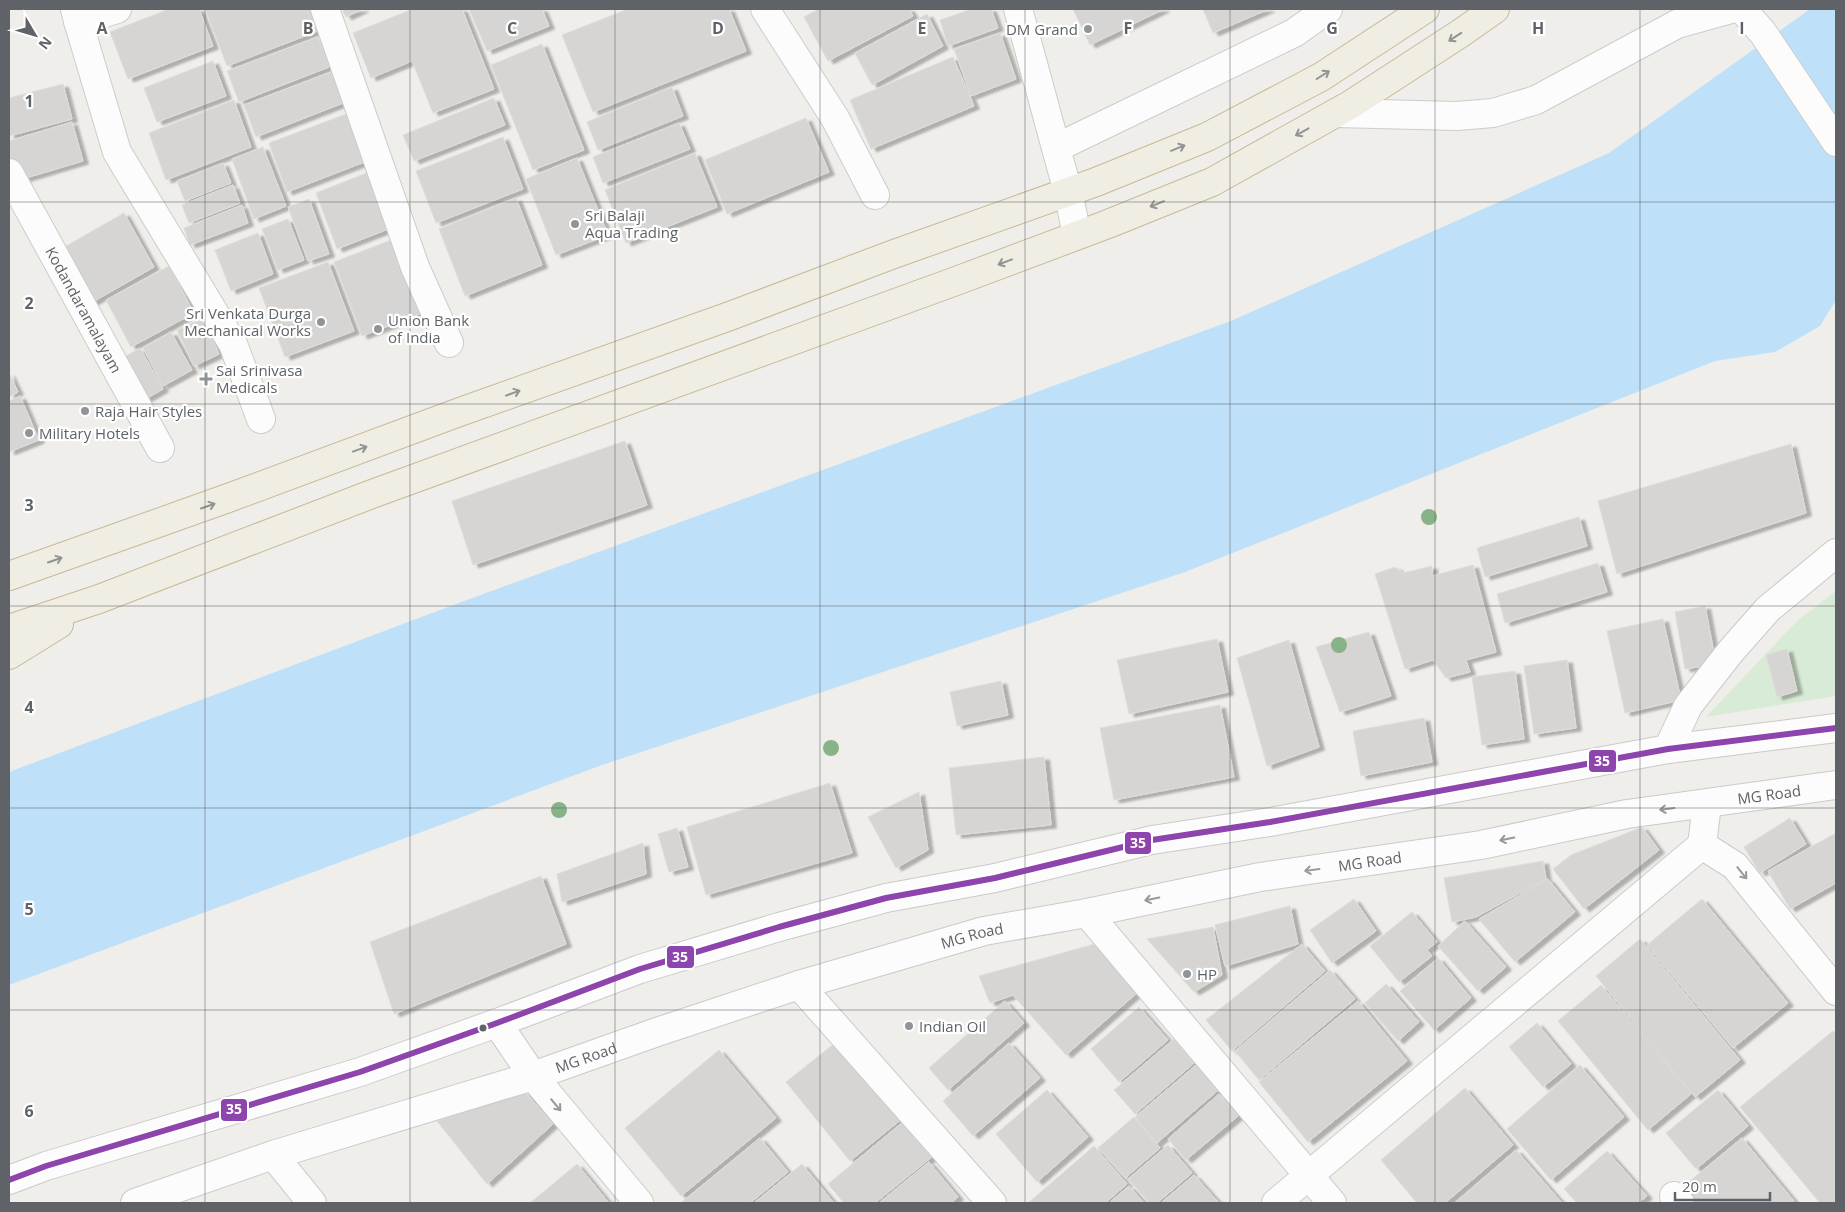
<svg xmlns="http://www.w3.org/2000/svg" width="1845" height="1212" viewBox="0 0 1845 1212" font-family="'Open Sans',sans-serif">
<style>
.green{fill:#d8ebd6}
.water{fill:#bfe0f9}
.building{fill:#d6d5d3;stroke:#deddd9;filter:url(#shadow)}
.lines{fill:none;stroke-linecap:round;stroke-linejoin:round}
.street-casing{stroke:#cbcccc;stroke-width:30}
.secondary-casing{stroke:#cacacb;stroke-width:30}
.highway-casing{stroke:#c8b996;stroke-width:30}
.street{stroke:#fdfcfc;stroke-width:28}
.secondary{stroke:#fdfcfc;stroke-width:28}
.highway{stroke:#f0ede3;stroke-width:28}
.bus-1-casing{stroke:#fff;stroke-width:10}
.bus-1{stroke:#8e44ad;stroke-width:6}
.tree{fill:#88b388}
.oneway{stroke:#929393}
.oneway2{stroke:#96999c}
.grid{fill:none;stroke:#5f6368;stroke-width:1;stroke-opacity:0.55}
.poi-dot{fill:#919496;stroke:#fff;stroke-width:2}
.bus-dot{fill:#5f6368;stroke:#fff;stroke-width:2}
.labels{text-anchor:middle;dominant-baseline:central;stroke-width:4.5;stroke-linejoin:round;paint-order:stroke}
.poi-label{font-size:15px;fill:#5f6368;stroke:#fff;text-anchor:start}
.street-label{font-size:15px;fill:#5f6368;stroke:#fff}
.grid-label{font-size:16px;text-anchor:middle;font-weight:bold;fill:#5f6368;stroke:#fff;stroke-width:4.5;stroke-linejoin:round;paint-order:stroke}
.line-badge{stroke:#fff;stroke-width:2}
.badge-label{font-size:14px;text-anchor:middle;font-weight:bold;fill:#fff}
</style>
<defs>
<filter id="shadow"><feDropShadow dx="5.5" dy="3" stdDeviation="1" flood-color="#0004"/></filter>
</defs>
<rect width="100%" height="100%" fill="#efeeea"/>
<path class="green" d="M1836,591V696L1706,717L1798,620Z"/>
<path class="water" d="M1810,9H1836V300L1820,326L1775,352L1715,361L1185,572L602,765L9,985V772L456,604L1231,321L1609,153Z"/>
<path class="building" d="M169,9H199L213,46L128,79L110,32Z
M205,9H315L323,29L227,66Z
M342,9H363L346,17Z
M413,9H462L494,89L433,113L412,61L371,78L353,33Z
M469,9H542L549,26L487,51Z
M628,9H729L746,51L593,112L562,35Z
M819,9H909L913,16L828,61L804,17Z
M972,9H991L998,28L948,46L940,20Z
M1073,9H1164L1090,45Z
M1203,9H1269L1213,33Z
M927,14L943,46L872,85L855,53Z
M1000,33L1016,79L971,96L954,49Z
M318,37L329,67L239,102L227,71Z
M542,44L584,150L533,170L491,65Z
M953,57L974,106L871,149L850,100Z
M213,61L226,96L157,122L144,88Z
M331,72L343,103L256,137L244,105Z
M63,84L72,119L9,136V98Z
M672,87L683,116L598,150L587,122Z
M494,98L505,125L414,161L403,135Z
M234,100L251,147L166,180L149,133Z
M349,113L367,161L287,192L269,143Z
M806,118L829,172L727,214L705,160Z
M72,122L83,161L16,181L9,156V141Z
M679,123L690,149L603,183L593,157Z
M503,137L523,189L436,223L416,171Z
M263,147L286,206L254,219L232,159Z
M695,153L717,207L626,243L605,190Z
M577,158L608,235L556,255L526,179Z
M223,163L231,183L185,201L177,181Z
M374,170L396,226L337,249L316,193Z
M233,185L240,203L189,223L182,205Z
M516,198L542,265L465,296L439,229Z
M309,199L329,254L308,261L288,207Z
M242,205L248,223L190,245L184,228Z
M124,213L154,267L89,304L59,250Z
M288,219L304,260L278,270L262,229Z
M258,233L273,274L231,291L215,250Z
M402,236L430,310L362,336L334,262Z
M328,262L354,331L285,357L259,288Z
M169,266L194,313L131,347L106,300Z
M203,318L219,354L194,366L177,330Z
M171,332L192,370L163,386L143,348Z
M140,348L163,389L142,401L119,360Z
M9,373L18,392L9,397Z
M20,396L39,440L9,452V401Z
M625,441L647,505L473,565L452,501Z
M1791,444L1806,513L1617,574L1598,501Z
M1579,517L1587,546L1485,577L1477,548Z
M1598,563L1607,592L1505,623L1497,594Z
M1473,565L1496,652L1466,660L1470,672L1446,678L1433,660L1405,669L1375,574L1395,567L1403,573L1432,566V576Z
M1705,606L1716,664L1685,669L1675,612Z
M1663,619L1681,700L1625,713L1607,631Z
M1369,632L1391,696L1340,712L1316,647Z
M1217,639L1228,692L1129,714L1117,660Z
M1289,640L1319,747L1267,766L1237,658Z
M1787,649L1797,691L1777,697L1766,655Z
M1567,660L1576,728L1534,734L1524,666Z
M1515,671L1524,739L1482,745L1472,677Z
M1001,681L1008,715L957,726L950,692Z
M1220,705L1234,777L1114,800L1100,728Z
M1424,718L1432,762L1361,776L1353,731Z
M1044,757L1051,825L956,835L949,768Z
M830,783L852,853L706,895L687,827Z
M919,792L928,850L896,868L868,817Z
M1790,818L1806,844L1760,873L1744,847Z
M1642,827L1659,850L1584,909L1553,869L1571,855Z
M677,828L688,867L669,872L658,834Z
M1836,833V883L1790,909L1768,871Z
M643,843L646,874L562,902L557,874Z
M1543,861L1546,879L1476,917L1452,922L1444,878Z
M541,876L566,944L394,1014L370,942Z
M1548,879L1575,912L1515,962L1479,919Z
M1354,899L1376,931L1332,963L1310,930Z
M1702,899L1788,1003L1733,1048L1647,945Z
M1290,906L1298,944L1225,966L1215,925Z
M1412,912L1437,942L1427,950L1432,956L1399,982L1370,946Z
M1465,921L1506,967L1478,991L1438,946Z
M1213,927L1222,975L1194,992L1147,939Z
M1640,939L1740,1060L1695,1097L1596,976Z
M1095,944L1138,992L1066,1055L1013,995L990,1003L979,976Z
M1302,944L1325,971L1232,1051L1206,1020Z
M1438,958L1471,998L1434,1030L1400,991Z
M1330,970L1355,999L1259,1080L1235,1051Z
M1386,984L1419,1022L1398,1041L1365,1003Z
M1601,985L1691,1094L1648,1130L1558,1021Z
M1005,1001L1024,1023L948,1090L929,1068Z
M1358,1001L1407,1061L1308,1142L1259,1082Z
M1139,1007L1168,1040L1119,1082L1091,1049Z
M1537,1023L1571,1064L1543,1087L1509,1047Z
M1833,1031L1836,1034V1203H1820L1740,1107Z
M840,1039L904,1117L850,1161L786,1082Z
M1174,1039L1194,1063L1135,1114L1114,1090Z
M1009,1043L1040,1078L973,1136L943,1101Z
M719,1050L776,1118L681,1196L625,1128Z
M1202,1060L1224,1085L1157,1143L1135,1117Z
M1580,1065L1624,1117L1551,1180L1507,1129Z
M1465,1088L1513,1145L1445,1203H1417L1381,1160Z
M1047,1090L1088,1137L1037,1182L996,1134Z
M1718,1090L1748,1126L1696,1169L1666,1133Z
M525,1092L553,1124L487,1184L437,1121Z
M1219,1094L1238,1116L1186,1160L1168,1139Z
M909,1117L938,1152L875,1203H844L828,1184Z
M1134,1117L1160,1148L1125,1178L1098,1148Z
M760,1138L788,1172L750,1203H683L682,1202Z
M1742,1138L1794,1201L1792,1203H1688L1678,1191Z
M1168,1145L1192,1173L1157,1203H1149L1128,1179Z
M1094,1146L1127,1184L1105,1203H1028Z
M1516,1150L1562,1203H1455Z
M1607,1151L1647,1196L1638,1203H1577L1564,1189Z
M929,1162L958,1197L951,1203H879Z
M577,1164L609,1203H530Z
M802,1164L834,1203H754Z
M1194,1175L1219,1203H1161Z
M1129,1186L1144,1203H1109Z"/>
<g class="lines">
<g class="street-casing">
<g id="street">
<path d="M75,9L78,21L117,9"/>
<path d="M325,9L415,267L449,343"/>
<path d="M765,9L835,118L875,195"/>
<path d="M1018,9L1068,192L1077,235"/>
<path d="M1742,9L1763,33L1836,142"/>
<path d="M78,21L117,152L233,344L261,419"/>
<path d="M1336,113L1457,116L1493,113L1536,100L1677,24L1731,9"/>
<path id="s1" d="M9,173L160,448"/>
<path d="M1087,913L1332,1203"/>
<path d="M799,985L992,1203"/>
<path d="M273,1155L312,1203"/>
<path d="M1674,1196L1680,1203"/>
<path d="M1276,1203L1702,845"/>
</g>
</g>
<g class="secondary-casing">
<g id="secondary">
<path d="M1056,148L1294,33L1328,9"/>
<path d="M1668,749L1688,706L1731,651L1768,609L1836,553"/>
<path d="M1707,804L1702,845L1735,866L1836,991"/>
<path d="M497,1023L533,1076L639,1203"/>
<path d="M9,1180L46,1166L360,1072L497,1023L640,969L779,927L886,898L995,878L1152,840L1270,822L1668,749L1836,728"/>
<path id="s2" d="M135,1203L273,1155L533,1076L657,1032L799,985L984,931L1087,913L1260,877L1481,845L1627,814L1836,785"/>
</g>
</g>
<g class="highway-casing">
<path id="highway" d="M9,576L231,497L457,413L730,316L894,254L1096,182L1207,137L1321,77L1425,9
M9,629L99,599L372,494L956,281L1108,224L1212,182L1350,105L1461,33L1495,9
M9,655L59,624"/>
</g>
<use href="#street" class="street"/>
<use href="#secondary" class="secondary"/>
<use href="#highway" class="highway"/>
<g class="bus-1-casing">
<path id="bus-1" d="M9,1180L46,1166L360,1072L497,1023L640,969L779,927L886,898L995,878L1152,840L1270,822L1668,749L1836,728"/>
</g>
<use href="#bus-1" class="bus-1"/>
</g>
<g class="tree">
<circle cx="1429" cy="517" r="8"/>
<circle cx="1339" cy="645" r="8"/>
<circle cx="831" cy="748" r="8"/>
<circle cx="559" cy="810" r="8"/>
</g>
<defs><path id="oneway-shaft" d="M-6 0H5M1.5-3L5.5 0L1.5 3" fill="none" stroke-width="1.6" stroke-linecap="round" stroke-linejoin="round" transform="scale(1.25)"/></defs>
<g class="oneway">
<use href="#oneway-shaft" transform="translate(1455 37) rotate(147)"/>
<use href="#oneway-shaft" transform="translate(1323 75) rotate(-32)"/>
<use href="#oneway-shaft" transform="translate(1302 132) rotate(151)"/>
<use href="#oneway-shaft" transform="translate(1178 148) rotate(-22)"/>
<use href="#oneway-shaft" transform="translate(1157 204) rotate(158)"/>
<use href="#oneway-shaft" transform="translate(1005 262) rotate(159)"/>
<use href="#oneway-shaft" transform="translate(513 393) rotate(-20)"/>
<use href="#oneway-shaft" transform="translate(360 449) rotate(-20)"/>
<use href="#oneway-shaft" transform="translate(208 506) rotate(-19)"/>
<use href="#oneway-shaft" transform="translate(55 560) rotate(-19)"/>
</g>
<g class="oneway2">
<use href="#oneway-shaft" transform="translate(1667 809) rotate(173)"/>
<use href="#oneway-shaft" transform="translate(1507 839) rotate(168)"/>
<use href="#oneway-shaft" transform="translate(1312 870) rotate(172)"/>
<use href="#oneway-shaft" transform="translate(1742 873) rotate(51)"/>
<use href="#oneway-shaft" transform="translate(1152 899) rotate(168)"/>
<use href="#oneway-shaft" transform="translate(556 1105) rotate(50)"/>
</g>
<path class="grid" d="M205,9V1203M410,9V1203M615,9V1203M820,9V1203M1025,9V1203M1230,9V1203M1435,9V1203M1640,9V1203M9,202H1836M9,404H1836M9,606H1836M9,808H1836M9,1010H1836"/>
<g class="poi-dot">
<circle cx="1088" cy="29" r="5"/>
<circle cx="575" cy="224" r="5"/>
<circle cx="321" cy="322" r="5"/>
<circle cx="378" cy="329" r="5"/>
<path d="M203.5 371.5h5v5h5v5h-5v5h-5v-5h-5v-5h5z"/>
<circle cx="85" cy="411" r="5"/>
<circle cx="29" cy="433" r="5"/>
<circle cx="1187" cy="974" r="5"/>
<circle cx="909" cy="1026" r="5"/>
</g>
<circle class="bus-dot" cx="483" cy="1028" r="4.5"/>
<g class="labels">
<g class="poi-label">
<text x="1078" y="29" text-anchor="end">DM Grand</text>
<text x="585" y="215">Sri Balaji<tspan x="585" dy="17">Aqua Trading</tspan></text>
<text x="311" y="313" text-anchor="end">Sri Venkata Durga<tspan x="311" dy="17">Mechanical Works</tspan></text>
<text x="388" y="320">Union Bank<tspan x="388" dy="17">of India</tspan></text>
<text x="216" y="370">Sai Srinivasa<tspan x="216" dy="17">Medicals</tspan></text>
<text x="95" y="411">Raja Hair Styles</text>
<text x="39" y="433">Military Hotels</text>
<text x="1197" y="974">HP</text>
<text x="919" y="1026">Indian Oil</text>
</g>
<g class="street-label">
<text stroke="none"><textPath href="#s1" startOffset="156">Kodandaramalayam</textPath></text>
<text stroke="none"><textPath href="#s2" startOffset="1689">MG Road</textPath></text>
<text stroke="none"><textPath href="#s2" startOffset="1284">MG Road</textPath></text>
<text stroke="none"><textPath href="#s2" startOffset="879">MG Road</textPath></text>
<text stroke="none"><textPath href="#s2" startOffset="474">MG Road</textPath></text>
</g>
</g>
<g class="grid-label">
<text x="102" y="34">A</text>
<text x="308" y="34">B</text>
<text x="512" y="34">C</text>
<text x="718" y="34">D</text>
<text x="922" y="34">E</text>
<text x="1128" y="34">F</text>
<text x="1332" y="34">G</text>
<text x="1538" y="34">H</text>
<text x="1742" y="34">I</text>
<text x="29" y="107">1</text>
<text x="29" y="309">2</text>
<text x="29" y="511">3</text>
<text x="29" y="713">4</text>
<text x="29" y="915">5</text>
<text x="29" y="1117">6</text>
</g>
<g class="line-badge">
<rect x="1588" y="749" width="29" height="24" rx="5" fill="#8e44ad"/>
<rect x="1124" y="831" width="28" height="24" rx="5" fill="#8e44ad"/>
<rect x="666" y="945" width="29" height="24" rx="5" fill="#8e44ad"/>
<rect x="220" y="1098" width="28" height="24" rx="5" fill="#8e44ad"/>
</g>
<g class="badge-label">
<text x="1602" y="766">35</text>
<text x="1138" y="848">35</text>
<text x="680" y="962">35</text>
<text x="234" y="1114">35</text>
</g>
<rect width="1845" height="1212" fill="none" stroke="#5f6368" stroke-width="20"/>
<g transform="translate(35 35) rotate(128)" stroke="#ffffff" stroke-width="4" paint-order="stroke">
<path d="M0-4L9 19L0 12L-9 19Z" fill="#5f6368"/>
<text y="-8" font-size="14" font-weight="bold" text-anchor="middle" fill="#5f6368">N</text>
</g>
<path d="M1675 1192v8h95v-8" fill="none" stroke="#5f6368" stroke-width="2.5"/>
<text x="1682" y="1192" font-size="15" fill="#5f6368" stroke="#ffffff" stroke-width="4" paint-order="stroke">20 m</text>
</svg>
